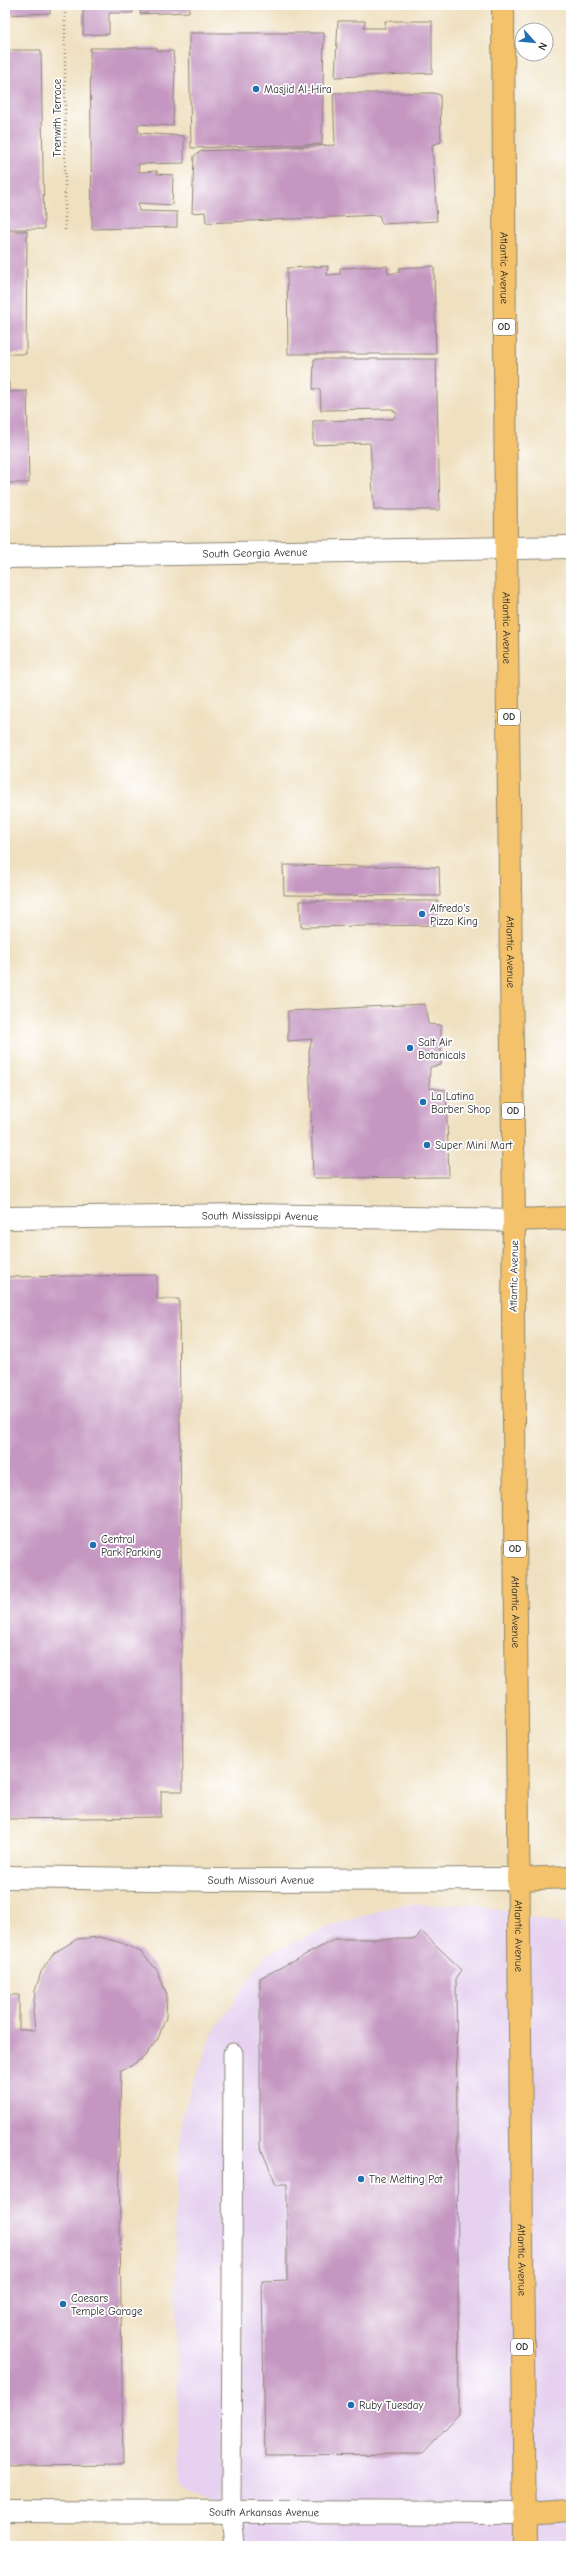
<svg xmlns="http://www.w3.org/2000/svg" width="576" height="2551" viewBox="0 0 576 2551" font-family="'Comic Neue',sans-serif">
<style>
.built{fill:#e6d2f0}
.building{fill:#c496c1}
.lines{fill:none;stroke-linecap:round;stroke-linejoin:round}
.service-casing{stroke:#8d8676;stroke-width:21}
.minor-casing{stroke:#8d8676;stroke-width:24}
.tertiary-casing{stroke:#8d8676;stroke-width:24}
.primary-casing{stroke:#8d8676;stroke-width:24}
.trunk-casing{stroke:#8d8676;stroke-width:24}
.path{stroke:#8d8676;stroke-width:2.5;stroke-dasharray:1 3;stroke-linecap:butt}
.service{stroke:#fff;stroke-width:19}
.minor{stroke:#fff;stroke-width:22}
.tertiary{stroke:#fff;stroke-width:22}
.primary{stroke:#f3c26a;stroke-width:22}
.trunk{stroke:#f3c26a;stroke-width:22}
.poi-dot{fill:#1f6fb2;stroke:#fff;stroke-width:1.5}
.labels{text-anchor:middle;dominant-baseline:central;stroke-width:3.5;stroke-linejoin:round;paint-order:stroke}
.shield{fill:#fff;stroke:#6b6b6b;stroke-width:1}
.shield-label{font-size:10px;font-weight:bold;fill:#2b2b2b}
.poi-label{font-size:11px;fill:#2b2b2b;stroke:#fff;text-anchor:start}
.street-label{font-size:11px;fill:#2b2b2b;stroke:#fff}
</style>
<rect width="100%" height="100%" fill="#fff"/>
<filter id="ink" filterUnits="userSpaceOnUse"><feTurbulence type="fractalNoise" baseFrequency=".025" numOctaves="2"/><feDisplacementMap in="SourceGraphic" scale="8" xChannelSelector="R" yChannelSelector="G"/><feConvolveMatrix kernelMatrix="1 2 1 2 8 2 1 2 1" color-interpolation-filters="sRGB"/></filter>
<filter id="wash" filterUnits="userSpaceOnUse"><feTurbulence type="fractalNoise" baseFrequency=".012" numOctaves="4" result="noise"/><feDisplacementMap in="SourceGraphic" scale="16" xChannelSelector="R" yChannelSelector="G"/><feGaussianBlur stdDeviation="0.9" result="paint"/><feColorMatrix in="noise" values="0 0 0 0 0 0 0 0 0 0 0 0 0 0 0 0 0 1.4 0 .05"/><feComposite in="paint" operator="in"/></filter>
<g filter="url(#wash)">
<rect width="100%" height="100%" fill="#efe0c0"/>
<path class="built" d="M473,1904L571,1926V2546H232L231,2512L179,2488L175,2212L182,2114L213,2033L265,1955L329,1927L397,1905Z"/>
<g id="blocks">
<path class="building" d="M5,5H50V13L5,15Z
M83,5H133V13H109V34L83,35Z
M141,5H189V12L140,14Z
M338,21H365L364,28H385V21H432V73L335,77Z
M189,33H324L322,144L191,148Z
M90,48H157V51H173L175,71L173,126L138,124V128L139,133L184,136V163L138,164L139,172L157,171V174L173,175L172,205L138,203L139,211L177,212V227L92,229Z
M5,50H41L44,229H5Z
M333,93H434L440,95L441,142L432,145L437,221L382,224L379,215L206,223L205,212L192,213L194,156L201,151L335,145Z
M5,231H27L26,354H5Z
M328,266L327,275L340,274V268L387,266L388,274L400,272L399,268L434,266L436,354H288L287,268Z
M314,359H436L440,510H374L370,443L313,445V421L393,419L397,413L391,409L321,410L320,389H313Z
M5,382H9V392L27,391L29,483H5Z
M283,865L439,867L440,896L284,895Z
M300,901H438L436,925L301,927Z
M425,1004L428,1024L441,1025V1065L430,1067L429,1088L446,1090L449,1177L313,1178L309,1051L312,1039L288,1041V1011Z
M157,1275V1299H179L183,1791H161V1817L5,1819V1277Z
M422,1932L462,1970L456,1978L459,2414L422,2454L265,2455L262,2281L287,2280V2184H276L260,2146V1978L336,1939H415Z
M100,1937L122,1943L141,1952L157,1970L167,1995L166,2017L158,2039L144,2057L131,2066L121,2070L119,2144L123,2465L5,2466V1995H19V2030H35L33,2012L35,1991L41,1972L54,1953L77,1939Z"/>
</g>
</g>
<g filter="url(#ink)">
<use href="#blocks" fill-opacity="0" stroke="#8d8676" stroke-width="1"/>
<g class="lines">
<g class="service-casing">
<path id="service" d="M233,2053L231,2512L234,2546"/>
</g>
<g class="minor-casing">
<g id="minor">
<path id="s1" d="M5,557L571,547"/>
</g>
</g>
<g class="tertiary-casing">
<g id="tertiary">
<path id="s2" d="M5,1218L252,1215L514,1220"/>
<path id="s3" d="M5,1877L219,1880L518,1879"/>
<path id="s4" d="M5,2511L524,2513"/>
</g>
</g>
<g class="primary-casing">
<path id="primary" d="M514,1220L571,1218
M518,1879L571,1877
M524,2513L571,2510"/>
</g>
<g class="trunk-casing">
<g id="trunk">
<path id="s5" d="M503,5L506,547L514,1220L513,1315L525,2546"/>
</g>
</g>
<path class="path" d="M65,5V232"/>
<use href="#service" class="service"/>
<use href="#minor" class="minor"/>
<use href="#tertiary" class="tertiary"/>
<use href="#primary" class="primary"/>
<use href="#trunk" class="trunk"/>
</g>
</g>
<g class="poi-dot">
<circle cx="256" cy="89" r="4"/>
<circle cx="422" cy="914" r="4"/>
<circle cx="410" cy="1048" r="4"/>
<circle cx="423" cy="1102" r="4"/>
<circle cx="427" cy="1145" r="4"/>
<circle cx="93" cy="1545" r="4"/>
<circle cx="361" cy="2179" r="4"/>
<circle cx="63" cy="2304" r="4"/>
<circle cx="351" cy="2405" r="4"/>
</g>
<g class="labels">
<g class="shield">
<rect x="493" y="319" width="22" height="16" rx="3"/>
<rect x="498" y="709" width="22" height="16" rx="3"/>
<rect x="502" y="1103" width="22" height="16" rx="3"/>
<rect x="504" y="1541" width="22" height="16" rx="3"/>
<rect x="511" y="2339" width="22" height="16" rx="3"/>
</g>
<g class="shield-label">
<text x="504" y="327">OD</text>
<text x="509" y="717">OD</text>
<text x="513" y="1111">OD</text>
<text x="515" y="1549">OD</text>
<text x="522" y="2347">OD</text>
</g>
<g class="poi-label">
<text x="264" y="89">Masjid Al-Hira</text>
<text x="430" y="908">Alfredo's<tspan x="430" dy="13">Pizza King</tspan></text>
<text x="418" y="1042">Salt Air<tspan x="418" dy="13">Botanicals</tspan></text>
<text x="431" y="1096">La Latina<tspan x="431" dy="13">Barber Shop</tspan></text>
<text x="435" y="1145">Super Mini Mart</text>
<text x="101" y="1539">Central<tspan x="101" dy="13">Park Parking</tspan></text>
<text x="369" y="2179">The Melting Pot</text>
<text x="71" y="2298">Caesars<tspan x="71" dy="13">Temple Garage</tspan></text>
<text x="359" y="2405">Ruby Tuesday</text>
</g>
<g class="street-label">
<text transform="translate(57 118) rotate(-90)">Trenwith Terrace</text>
<text stroke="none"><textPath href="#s5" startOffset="263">Atlantic Avenue</textPath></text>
<text stroke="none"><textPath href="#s1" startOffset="250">South Georgia Avenue</textPath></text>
<text stroke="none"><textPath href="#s5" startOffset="623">Atlantic Avenue</textPath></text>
<text stroke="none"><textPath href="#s5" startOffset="947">Atlantic Avenue</textPath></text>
<text stroke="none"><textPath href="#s2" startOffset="255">South Mississippi Avenue</textPath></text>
<text transform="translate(514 1276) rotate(-89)">Atlantic Avenue</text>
<text stroke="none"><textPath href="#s5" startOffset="1607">Atlantic Avenue</textPath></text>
<text stroke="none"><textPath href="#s3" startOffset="256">South Missouri Avenue</textPath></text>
<text stroke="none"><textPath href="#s5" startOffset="1931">Atlantic Avenue</textPath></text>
<text stroke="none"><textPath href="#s5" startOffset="2255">Atlantic Avenue</textPath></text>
<text stroke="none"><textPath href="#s4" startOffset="259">South Arkansas Avenue</textPath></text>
</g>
</g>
<rect width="576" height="2551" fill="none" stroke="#fff" stroke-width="20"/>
<g transform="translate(534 42) rotate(117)"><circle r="19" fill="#ffffff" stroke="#aaaaaa"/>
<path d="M0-3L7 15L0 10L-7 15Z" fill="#1f6fb2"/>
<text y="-6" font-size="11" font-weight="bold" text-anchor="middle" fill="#2b2b2b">N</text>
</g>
</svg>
